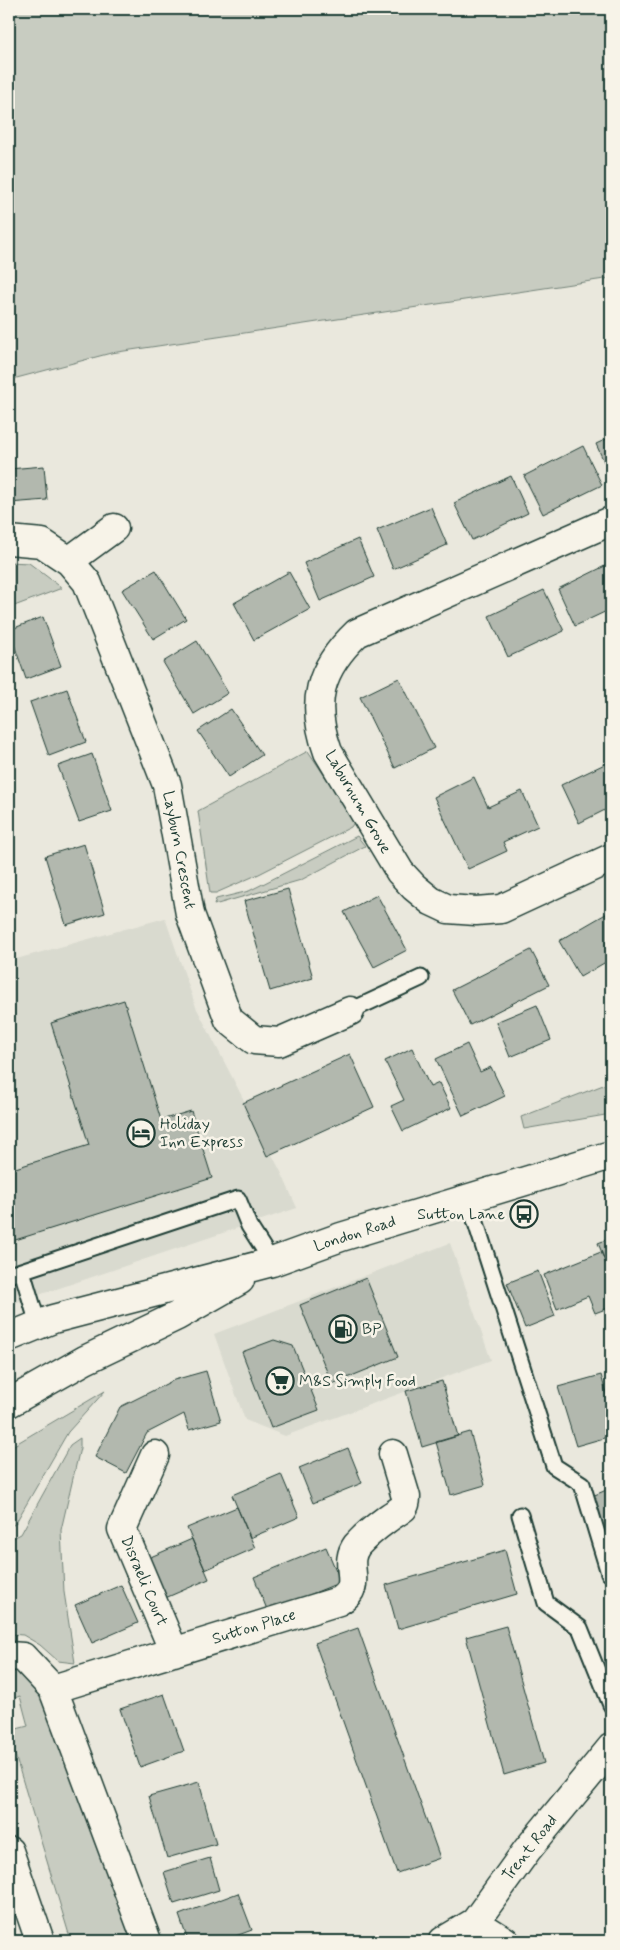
<svg xmlns="http://www.w3.org/2000/svg" width="620" height="1950" viewBox="0 0 620 1950" font-family="Mynerve,sans-serif">
<style>
.built{fill:#d9dacf}
.green{fill:#c8ccc1;stroke:#74847a}
.building{fill:#b2b8ae;stroke:#1f3d34}
.lines{fill:none;stroke-linecap:round;stroke-linejoin:round}
.lane-casing{stroke:#1f3d34;stroke-width:19}
.street-casing{stroke:#1f3d34;stroke-width:31}
.secondary-casing{stroke:#1f3d34;stroke-width:31}
.highway-casing{stroke:#1f3d34;stroke-width:31}
.lane{stroke:#f7f3e8;stroke-width:15}
.street{stroke:#f7f3e8;stroke-width:28}
.secondary{stroke:#f7f3e8;stroke-width:28}
.highway{stroke:#f7f3e8;stroke-width:28}
.labels{text-anchor:middle;dominant-baseline:central;stroke-width:5;stroke-linejoin:round;paint-order:stroke}
.street-label{font-size:16px;fill:#1f3d34;stroke:#f7f3e8}
.poi-label{font-size:16px;fill:#1f3d34;stroke:#f7f3e8;text-anchor:start}
</style>
<rect width="100%" height="100%" fill="#eae8dd"/>
<filter id="ink" filterUnits="userSpaceOnUse"><feTurbulence type="fractalNoise" baseFrequency=".02" numOctaves="2"/><feDisplacementMap in="SourceGraphic" scale="10" xChannelSelector="R" yChannelSelector="G"/><feConvolveMatrix kernelMatrix="1 2 1 2 8 2 1 2 1" color-interpolation-filters="sRGB"/></filter>
<g filter="url(#ink)">
<path class="built" d="M165,918L196,1007L282,1174L297,1208L9,1305V961Z
M450,1243L491,1360L285,1436L245,1420L214,1334Z"/>
<path class="green" d="M9,9H611V278L111,353L9,380Z
M9,562L29,563L62,588L9,608Z
M308,751L355,821L351,827L259,874L216,893H210L198,811Z
M357,836L365,846L301,880L214,905L216,899L249,891Z
M611,1082V1114L524,1129L521,1117Z
M105,1391L68,1432L15,1524L9,1527V1448Z
M80,1438V1448L61,1530L64,1592L75,1663L58,1661L40,1645L23,1635L9,1634V1540L21,1534L70,1445Z
M9,1668L26,1674L59,1715L132,1941H71L9,1735V1731L28,1726L20,1696L9,1700Z"/>
<path class="building" d="M611,437V477L596,444Z
M583,446L602,485L543,514L524,476Z
M44,466L47,500L9,503V469Z
M511,476L528,513L472,540L454,503Z
M431,507L447,545L393,569L377,530Z
M358,539L374,577L320,601L304,563Z
M611,563V609L575,626L558,589Z
M156,570L186,619L153,639L122,590Z
M289,572L310,609L254,640L234,603Z
M544,590L564,631L508,657L489,616Z
M43,617L61,666L26,679L9,630Z
M197,641L228,693L194,714L163,662Z
M399,678L434,748L395,768L360,697Z
M67,689L86,742L49,756L30,702Z
M231,709L262,755L229,777L198,731Z
M92,754L112,811L79,822L58,766Z
M611,761V807L579,823L561,785Z
M474,777L488,807L522,791L538,826L503,842L507,851L468,869L434,797Z
M84,844L105,913L66,925L45,856Z
M288,889L313,978L270,991L244,901Z
M377,895L407,950L374,967L344,912Z
M611,911V959L580,977L559,941Z
M531,950L549,985L470,1025L452,990Z
M124,1000L161,1120L191,1111L212,1178L9,1242V1170L89,1145L51,1023Z
M537,1005L551,1040L510,1057L496,1022Z
M467,1044L480,1072L491,1067L505,1096L463,1116L436,1059Z
M412,1048L430,1087L439,1083L451,1108L403,1131L391,1106L404,1100L385,1061Z
M350,1054L374,1107L267,1156L243,1103Z
M611,1238V1275L598,1243Z
M601,1252L611,1276V1307L595,1313L588,1296L557,1309L544,1275Z
M538,1271L555,1316L525,1328L507,1283Z
M366,1278L398,1357L332,1384L300,1305Z
M274,1340L293,1346L319,1410L271,1428L242,1352Z
M206,1371L221,1421L189,1430L184,1414L147,1433L126,1473L95,1457L120,1407L174,1380Z
M601,1375L611,1411V1436L576,1446L558,1387Z
M442,1381L458,1436L422,1447L406,1391Z
M470,1432L485,1485L451,1495L436,1442Z
M348,1448L362,1483L313,1503L299,1468Z
M281,1474L299,1517L250,1538L232,1495Z
M611,1488V1545L590,1497Z
M237,1507L255,1548L205,1570L187,1528Z
M192,1539L209,1579L163,1599L146,1559Z
M326,1547L341,1582L268,1612L254,1577Z
M505,1550L517,1594L398,1629L386,1585Z
M121,1585L138,1623L92,1643L75,1605Z
M506,1626L544,1763L504,1775L466,1637Z
M358,1628L440,1858L397,1873L315,1643Z
M164,1694L184,1751L140,1767L120,1709Z
M199,1782L216,1844L167,1858L149,1796Z
M210,1858L219,1890L174,1904L164,1872Z
M238,1893L252,1930L222,1941H188L179,1915Z"/>
<g class="lines">
<g class="lane-casing">
<path id="lane" d="M350,1011L421,978
M468,1198L554,1466L582,1484L609,1573
M22,1271L38,1324
M9,1275L238,1199L249,1226L272,1262
M520,1515L546,1603L580,1628L611,1705"/>
</g>
<g class="street-casing">
<path id="street" d="M611,521L357,633C319,669 310,703 328,752L400,872L414,887L431,901L448,909L476,911L501,909L611,858
M9,540L42,543L69,561L87,582L167,785L190,914L229,1020L254,1040L279,1042L350,1011
M69,561L114,528
M155,1455L122,1529L174,1652
M9,1656L23,1657L53,1689L339,1601C366,1585 341,1566 357,1545C366,1535 376,1527 387,1519C392,1515 398,1512 403,1508C406,1504 406,1501 406,1497L393,1454
M53,1689L147,1941
M475,1922L505,1941
M443,1941L475,1922L527,1850L611,1748"/>
</g>
<g class="secondary-casing">
<path id="secondary" d="M9,1851L40,1941"/>
</g>
<g class="highway-casing">
<path id="highway" d="M9,1337L53,1319L272,1262L341,1237L611,1155
M9,1403L85,1360L177,1316L240,1280"/>
</g>
<use href="#lane" class="lane"/>
<use href="#street" class="street"/>
<use href="#secondary" class="secondary"/>
<use href="#highway" class="highway"/>
</g>
</g>
<defs>
<g id="hotel-ring" transform="scale(1.4375)"><circle r="9.5" fill="#f7f3e8" stroke="#1f3d34" stroke-width="1.5"/><path d="M-6-4.5h1.5V1H6V5H4.5V3h-9V5H-6ZM-4 0a1.8 1.8 0 1 1 3.6 0ZM.5 0V-2.5h3Q6-2.5 6 0Z" fill="#1f3d34"/></g>
<g id="bus-ring" transform="scale(1.4375)"><circle r="9.5" fill="#f7f3e8" stroke="#1f3d34" stroke-width="1.5"/><path d="M-5-6H5V4H4V6H2V4H-2V6H-4V4H-5ZM-3.5-4V0h7V-4ZM-3.5 1.2v1.5H-2V1.2ZM2 1.2v1.5H3.5V1.2Z" fill="#1f3d34"/></g>
<g id="fuel-ring" transform="scale(1.4375)"><circle r="9.5" fill="#f7f3e8" stroke="#1f3d34" stroke-width="1.5"/><path d="M-5.5-6h7V0h2V4h1.3V-2.5L3-4.5l.8-.8L6-3V5H2.5V1h-1V6h-7ZM-4.2-4.7v3.2H.2V-4.7Z" fill="#1f3d34"/></g>
<g id="supermarket-ring" transform="scale(1.4375)"><circle r="9.5" fill="#f7f3e8" stroke="#1f3d34" stroke-width="1.5"/><path d="M-6-5.5h2.5l.6 2H6L4.5 2H-2.5L-4.4-4H-6ZM-1.5 3.2a1.3 1.3 0 1 0 .1 0ZM3 3.2a1.3 1.3 0 1 0 .1 0Z" fill="#1f3d34"/></g>
</defs>
<g fill-rule="evenodd">
<use href="#hotel-ring" x="141" y="1133"/>
<use href="#bus-ring" x="524" y="1214"/>
<use href="#fuel-ring" x="343" y="1329"/>
<use href="#supermarket-ring" x="280" y="1381"/>
</g>
<g class="labels">
<g class="street-label">
<text transform="translate(358 802) rotate(60)">Laburnum Grove</text>
<text transform="translate(179 850) rotate(79)">Layburn Crescent</text>
<text transform="translate(355 1234) rotate(-18)">London Road</text>
<text transform="translate(144 1581) rotate(67)">Disraeli Court</text>
<text transform="translate(254 1627) rotate(-17)">Sutton Place</text>
<text transform="translate(530 1848) rotate(-52)">Trent Road</text>
</g>
<g class="poi-label">
<text x="160" y="1124">Holiday<tspan x="160" dy="18">Inn Express</tspan></text>
<text x="505" y="1214" text-anchor="end">Sutton Lane</text>
<text x="362" y="1329">BP</text>
<text x="299" y="1381">M&amp;S Simply Food</text>
</g>
</g>
<rect width="620" height="1950" fill="none" stroke="#f7f3e8" stroke-width="30"/>
<rect x="15" y="15" width="590" height="1920" fill="none" stroke="#1f3d34" stroke-width="2" filter="url(#ink)"/>
</svg>
